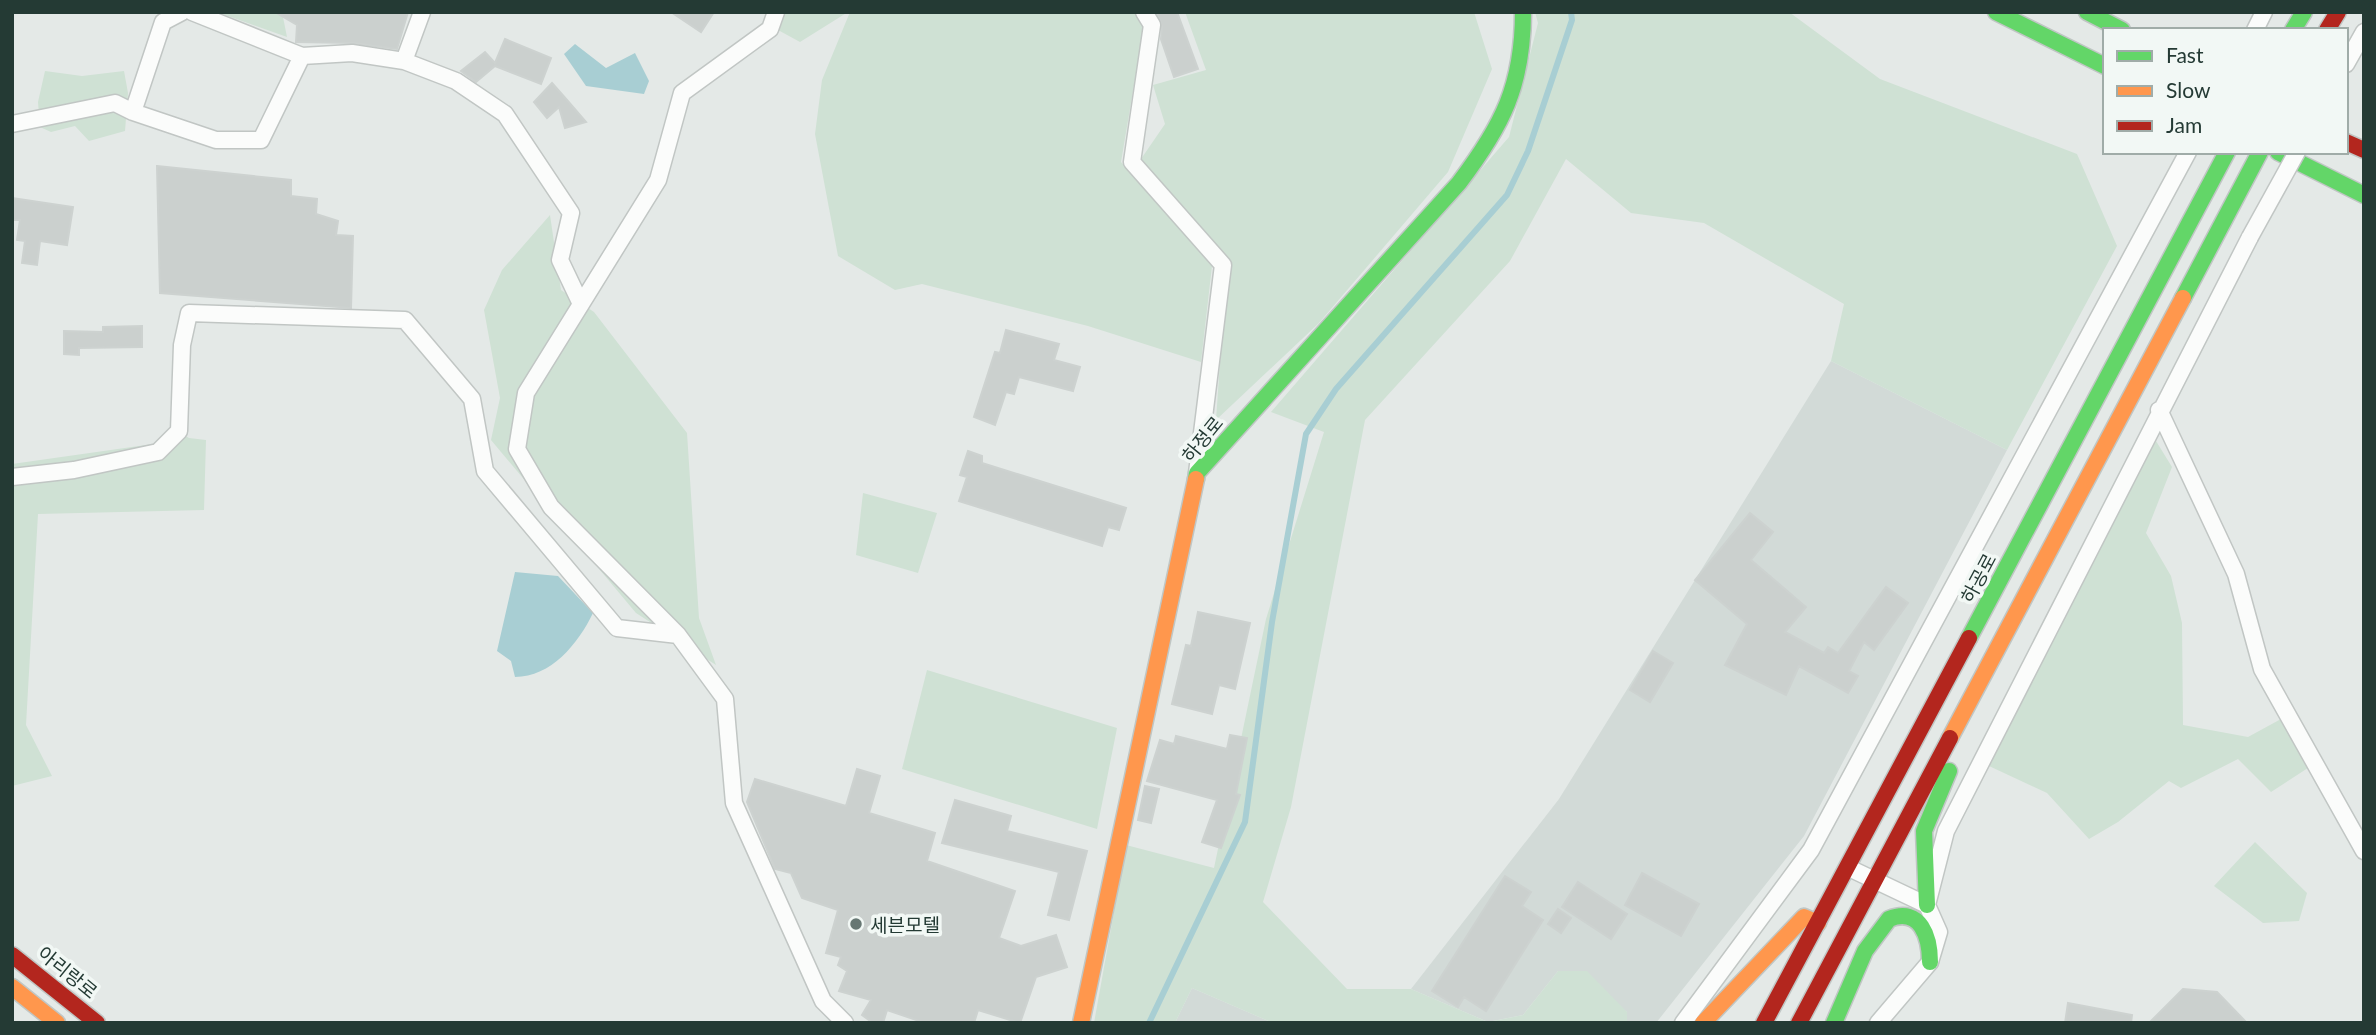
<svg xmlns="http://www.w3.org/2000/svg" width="2376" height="1035" viewBox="0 0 2376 1035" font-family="Lato,'Noto Sans KR',sans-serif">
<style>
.built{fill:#d2dad7}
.green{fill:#cfe1d4}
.water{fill:#a8ced3}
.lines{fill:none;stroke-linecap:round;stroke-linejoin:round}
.stream{stroke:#a8ced3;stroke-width:6}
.building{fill:#cbd0ce;stroke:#cdd2d0;stroke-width:2}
.street-casing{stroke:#c1c6c4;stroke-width:19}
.fast-casing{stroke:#c0c6c4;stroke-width:19}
.slow-casing{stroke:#c0c6c4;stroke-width:19}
.jam-casing{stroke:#c0c6c4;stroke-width:19}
.street{stroke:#fbfcfb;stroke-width:16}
.fast{stroke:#63d668;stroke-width:16}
.slow{stroke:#ff974d;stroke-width:16}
.jam{stroke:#b3261e;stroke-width:16}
.street-bridge-casing{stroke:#c1c6c4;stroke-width:19;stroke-linecap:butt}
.street-bridge{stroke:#fbfcfb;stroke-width:16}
.poi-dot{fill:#677773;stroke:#f2f8f5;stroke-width:2.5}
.labels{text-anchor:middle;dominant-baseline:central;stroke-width:7;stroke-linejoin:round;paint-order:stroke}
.street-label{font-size:19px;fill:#243a34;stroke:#f2f8f5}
.poi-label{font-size:19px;fill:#243a34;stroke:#f2f8f5;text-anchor:start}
</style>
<rect width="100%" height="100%" fill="#e4e9e7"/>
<path class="built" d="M1831,361L2007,450L1804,836L1656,1023H1627V1012L1558,971L1523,1015L1488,1022L1411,989L1559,799Z
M1192,988L1273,1023H1175Z"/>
<path class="green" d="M217,12H282L287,37Z
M785,12H848L800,42L778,30Z
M850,12H1136L1144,26L1121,162L1212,266L1201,362L1088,326L922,284L895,290L838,256L815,134L822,80Z
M1185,12H1474L1492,69L1448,172L1319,323L1216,420L1227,261L1141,159L1165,124L1153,85L1206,70Z
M1535,12H1789L1880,79L2077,154L2117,246L2007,450L1831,361L1844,304L1704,223L1631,213L1566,159L1510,261L1365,420L1291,807L1263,902L1347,989H1411L1488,1022L1523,1015L1558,971H1587L1627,1012V1023H1273L1192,988L1175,1023H1094L1126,845L1214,868L1266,619L1324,432L1271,412L1509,137L1538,23Z
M45,71L82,76L124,71L128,93L125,131L89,141L75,126L51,132L40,127L38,102Z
M550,215L561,290L594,312L687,433L699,618L716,665L636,613L491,440L500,398L484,310L502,270Z
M171,427L189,438L206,440L204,510L38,514L26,725L52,776L12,786V464L153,444Z
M2156,441L2172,467L2146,533L2171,576L2182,623L2183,725L2248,737L2281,719L2311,766L2271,792L2238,759L2181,788L2169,781L2118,822L2089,839L2047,793L1989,766L2100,541Z
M863,493L937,513L918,573L856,555Z
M927,670L1117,728L1097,829L902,769Z
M2255,842L2307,893L2299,921L2263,923L2214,886Z"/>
<path class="water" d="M575,44L606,68L635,53L649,81L644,94L586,86L564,54Z
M515,572L558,576L593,613C578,644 551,677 515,677L511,661L497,651Z"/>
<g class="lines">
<path class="stream" d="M1149,1023L1245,822L1272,622L1306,434L1336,389L1507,195L1528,151L1572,20L1571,12"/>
</g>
<path class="building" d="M275,12H408L397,49L353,43L296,42L297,25Z
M671,12H714L701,32Z
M1156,12H1177L1198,69L1174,77L1161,39L1162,26Z
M505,39L551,58L541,84L495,66L476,82L461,71L485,52L495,63Z
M552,83L567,100L586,122L565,128L559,107L547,118L534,102Z
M157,166L291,180V196L317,199L316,214L338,221L336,235L353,236L351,308L160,293Z
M12,198L73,207L67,245L40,241L37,265L22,263L25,241L17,240L20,220H12Z
M142,326V347L79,348V355L64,354V331L103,332V327Z
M1006,330L1059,344L1054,360L1080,367L1073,391L1019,377L1014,394L1006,392L995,425L974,417L995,352L1000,353Z
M968,451L982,456V463L1126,508L1119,530L1108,527L1102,546L959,501L967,477L960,475Z
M1750,513L1773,532L1751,560L1806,607L1785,632L1824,653L1828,647L1838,653L1886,587L1908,603L1874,650L1864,642L1849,671L1858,676L1848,693L1799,666L1786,695L1725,665L1747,624L1695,580Z
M1198,612L1250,623L1235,689L1219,685L1212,714L1172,704L1186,645L1191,646Z
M1653,651L1673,663L1650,702L1630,690Z
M1230,735L1247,738L1236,794L1240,795L1221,848L1202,842L1217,800L1147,781L1160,740L1174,744L1176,736L1227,749Z
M857,769L880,776L869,813L935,833L927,861L1015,891L999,938L1021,946L1056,935L1067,967L1036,977L1020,1023L978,1010L974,1023H925L887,1010L883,1023H873L862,1015L871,1000L839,991L847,971L838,965L841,957L826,953L838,910L802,898L791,873L775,869L747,802L755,779L846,806Z
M1145,786L1159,789L1151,823L1138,820Z
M955,800L1011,816L1007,831L1087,851L1069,920L1048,915L1059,872L942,843Z
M1642,873L1699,904L1681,936L1625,905Z
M1505,876L1531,892L1522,906L1543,920L1486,1011L1464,997L1458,1007L1432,991Z
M1578,882L1627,914L1611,939L1562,907Z
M1558,909L1571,918L1561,933L1548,924Z
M2183,989L2217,992L2247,1023H2149Z
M2068,1003L2132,1015L2131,1023H2065Z"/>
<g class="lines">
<g class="street-casing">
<path id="street" d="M192,12L302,56
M776,12L770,29L682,93L658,180L526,393L517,449L551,507L678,635L725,699L734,803L823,1001L845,1023
M1144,12L1152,25L1132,162L1223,265L1197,473
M2255,30L2264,12
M404,61L422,12
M2346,64L2364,32
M133,112L163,22L182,12
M12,124L115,103L133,112L216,140H261L302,56L352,53L404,61L456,81L505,114L571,213L560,260L580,302
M2159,410L2236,574L2262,669L2364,851
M12,477L74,470L158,452L179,431L182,345L189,313L405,320L472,399L485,471L617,628L678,635
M1849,868L1927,905
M1683,1023L1811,850L2188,152
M1878,1023L1930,962L1939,932L1927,905L1946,831L2250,237"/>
</g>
<g class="fast-casing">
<path id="fast" d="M1996,12L2105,66
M2087,12L2122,30
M2293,30L2304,12
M2278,152L2364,195
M2183,298L2260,152
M1196,479L1197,473L1459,183C1502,126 1523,86 1523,12
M1969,638L2227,152
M1927,905L1924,831L1949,771
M1834,1023L1865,951L1889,919C1921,906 1930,938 1930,962"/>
</g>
<g class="slow-casing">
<path id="slow" d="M1950,738L2183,298
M12,987L57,1023
M1081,1023L1196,479
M1703,1023L1804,917L1818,923"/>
</g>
<g class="jam-casing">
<path id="jam" d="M2327,30L2338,12
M2346,142L2364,150
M12,955L97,1023
M1764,1023L1969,638
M1799,1023L1950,738"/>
</g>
<use href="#street" class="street"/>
<use href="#fast" class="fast"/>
<use href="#slow" class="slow"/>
<use href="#jam" class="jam"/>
<g class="street-bridge-casing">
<path id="street-bridge" d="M2250,237L2297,152"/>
</g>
<use href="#street-bridge" class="street-bridge"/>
</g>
<circle class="poi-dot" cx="856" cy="924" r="7"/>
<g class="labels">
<g class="street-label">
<text transform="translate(1202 439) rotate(-51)">하정로</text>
<text transform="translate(1978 578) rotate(-62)">하공로</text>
<text transform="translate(68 972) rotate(39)">아리랑로</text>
</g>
<g class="poi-label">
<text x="870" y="924">세븐모텔</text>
</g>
</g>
<rect width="2376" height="1035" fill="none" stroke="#243a34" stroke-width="28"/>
<rect x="2103" y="28" width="245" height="126" fill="#f2f8f5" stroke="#a0aca8" stroke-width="2"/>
<rect x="2117" y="51" width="35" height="10" fill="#63d668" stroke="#a0aca8" stroke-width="2"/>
<text x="2166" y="63" font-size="21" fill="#243a34">Fast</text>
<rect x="2117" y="86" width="35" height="10" fill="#ff974d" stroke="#a0aca8" stroke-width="2"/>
<text x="2166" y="98" font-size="21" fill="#243a34">Slow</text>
<rect x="2117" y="121" width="35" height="10" fill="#b3261e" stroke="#a0aca8" stroke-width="2"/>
<text x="2166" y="133" font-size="21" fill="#243a34">Jam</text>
</svg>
